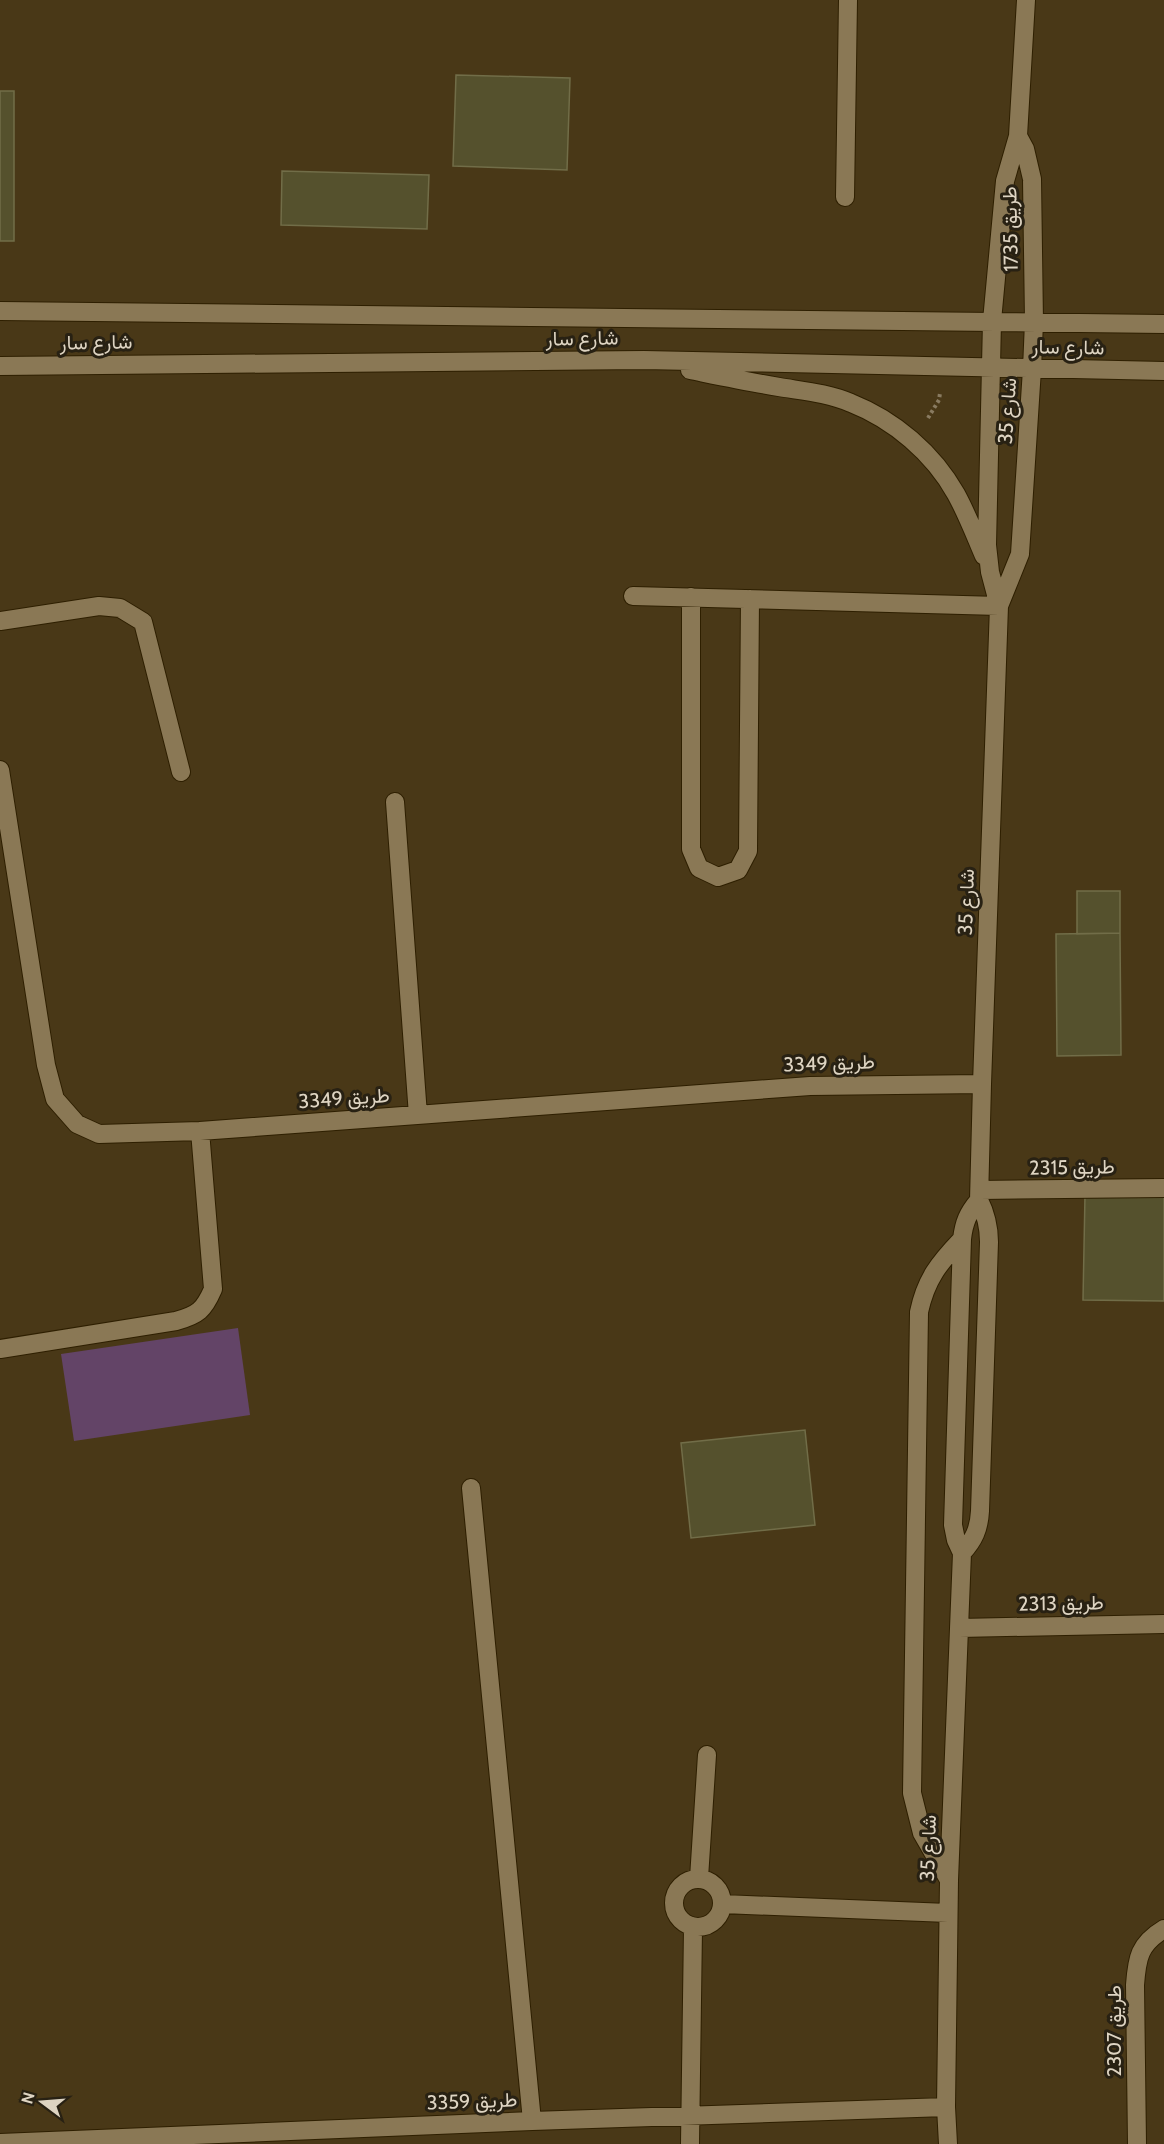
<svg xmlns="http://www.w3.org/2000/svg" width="1164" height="2144" viewBox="0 0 1164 2144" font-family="Cabin,Vazirmatn,sans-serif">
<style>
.green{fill:#634467}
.building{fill:#55512d;stroke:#716d48;stroke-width:1.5}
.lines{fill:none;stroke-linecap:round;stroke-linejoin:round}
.minor-casing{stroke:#2e1f00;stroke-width:20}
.path{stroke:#897b61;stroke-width:4;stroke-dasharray:3 3;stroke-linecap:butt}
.minor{stroke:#8a7855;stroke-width:18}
.labels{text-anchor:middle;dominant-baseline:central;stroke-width:6;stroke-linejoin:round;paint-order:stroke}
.street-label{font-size:20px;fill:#ded4c2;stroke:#282113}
</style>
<rect width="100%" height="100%" fill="#493817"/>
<path class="green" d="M238,1328L250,1415L74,1441L61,1354Z"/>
<path class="building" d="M456,75L570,78L567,170L453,166Z
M0,91H14V241H0Z
M282,171L429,175L427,229L281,225Z
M1077,891H1120V933L1077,934Z
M1120,933L1121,1055L1057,1056L1056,934Z
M1085,1195L1164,1196V1301L1083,1300Z
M805,1430L815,1525L691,1538L681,1443Z"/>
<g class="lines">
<g class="minor-casing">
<path id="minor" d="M845,197L848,0
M0,311L1164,324
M0,366L644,360L1164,371
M690,370C720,376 749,382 779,387C803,391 828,393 851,403C894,420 933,453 956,494C967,514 975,535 984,556
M633,596L999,606
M691,597V849L699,868L718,877L738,870L748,851L750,599
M999,606L1020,554L1032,369L1034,322L1032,179L1025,149L1018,136
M0,621L99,606L120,608L143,622L181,772
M0,770L46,1065L55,1099L77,1124L99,1134L200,1131L810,1086L982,1084
M395,802L418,1115
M980,1190L1164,1188
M0,1349L176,1321C198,1315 204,1310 213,1289L200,1131
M471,1488L532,2121
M962,1553C974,1540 979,1529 980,1511L989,1242C989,1226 986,1214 979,1200L982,1084L999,606L990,572L987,545L992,321L1005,181L1018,136L1026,0
M959,1628L1164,1624
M699,1878L707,1755
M674 1903a24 24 0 1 1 48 0a24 24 0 1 1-48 0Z
M949,1880L922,1833L912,1793L919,1312C926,1279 939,1263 962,1239
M723,1904L948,1913
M0,2143L532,2121L946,2107
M690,2144L693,1928
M948,2144L946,2107L949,1880L962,1553L956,1540L953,1525L962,1239C964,1222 968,1213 979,1200
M1137,2144L1135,1985C1137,1958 1139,1944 1164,1929"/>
</g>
<path class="path" d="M928,418L939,400L940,393"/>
<use href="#minor" class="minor"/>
</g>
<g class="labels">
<g class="street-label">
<text transform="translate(1010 229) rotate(-91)">طريق 1735</text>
<text transform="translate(582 338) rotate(-1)">شارع سار</text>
<text transform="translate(96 342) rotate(-1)">شارع سار</text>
<text transform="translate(1068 347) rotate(1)">شارع سار</text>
<text transform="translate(1007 411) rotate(-86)">شارع 35</text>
<text transform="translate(966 902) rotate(-88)">شارع 35</text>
<text transform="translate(829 1063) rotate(-2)">طريق 3349</text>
<text transform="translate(344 1098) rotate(-4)">طريق 3349</text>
<text transform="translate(1072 1167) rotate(-1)">طريق 2315</text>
<text transform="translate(1061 1603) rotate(-1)">طريق 2313</text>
<text transform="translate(928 1848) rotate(-88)">شارع 35</text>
<text transform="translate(1114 2031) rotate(-90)">طريق 2307</text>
<text transform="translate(472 2101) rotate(-2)">طريق 3359</text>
</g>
</g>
<g transform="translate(42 2102) rotate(286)" stroke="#282113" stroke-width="4.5" paint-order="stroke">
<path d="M0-4.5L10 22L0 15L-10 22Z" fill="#ded4c2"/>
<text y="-9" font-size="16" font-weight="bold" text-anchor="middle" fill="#ded4c2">N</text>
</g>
</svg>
